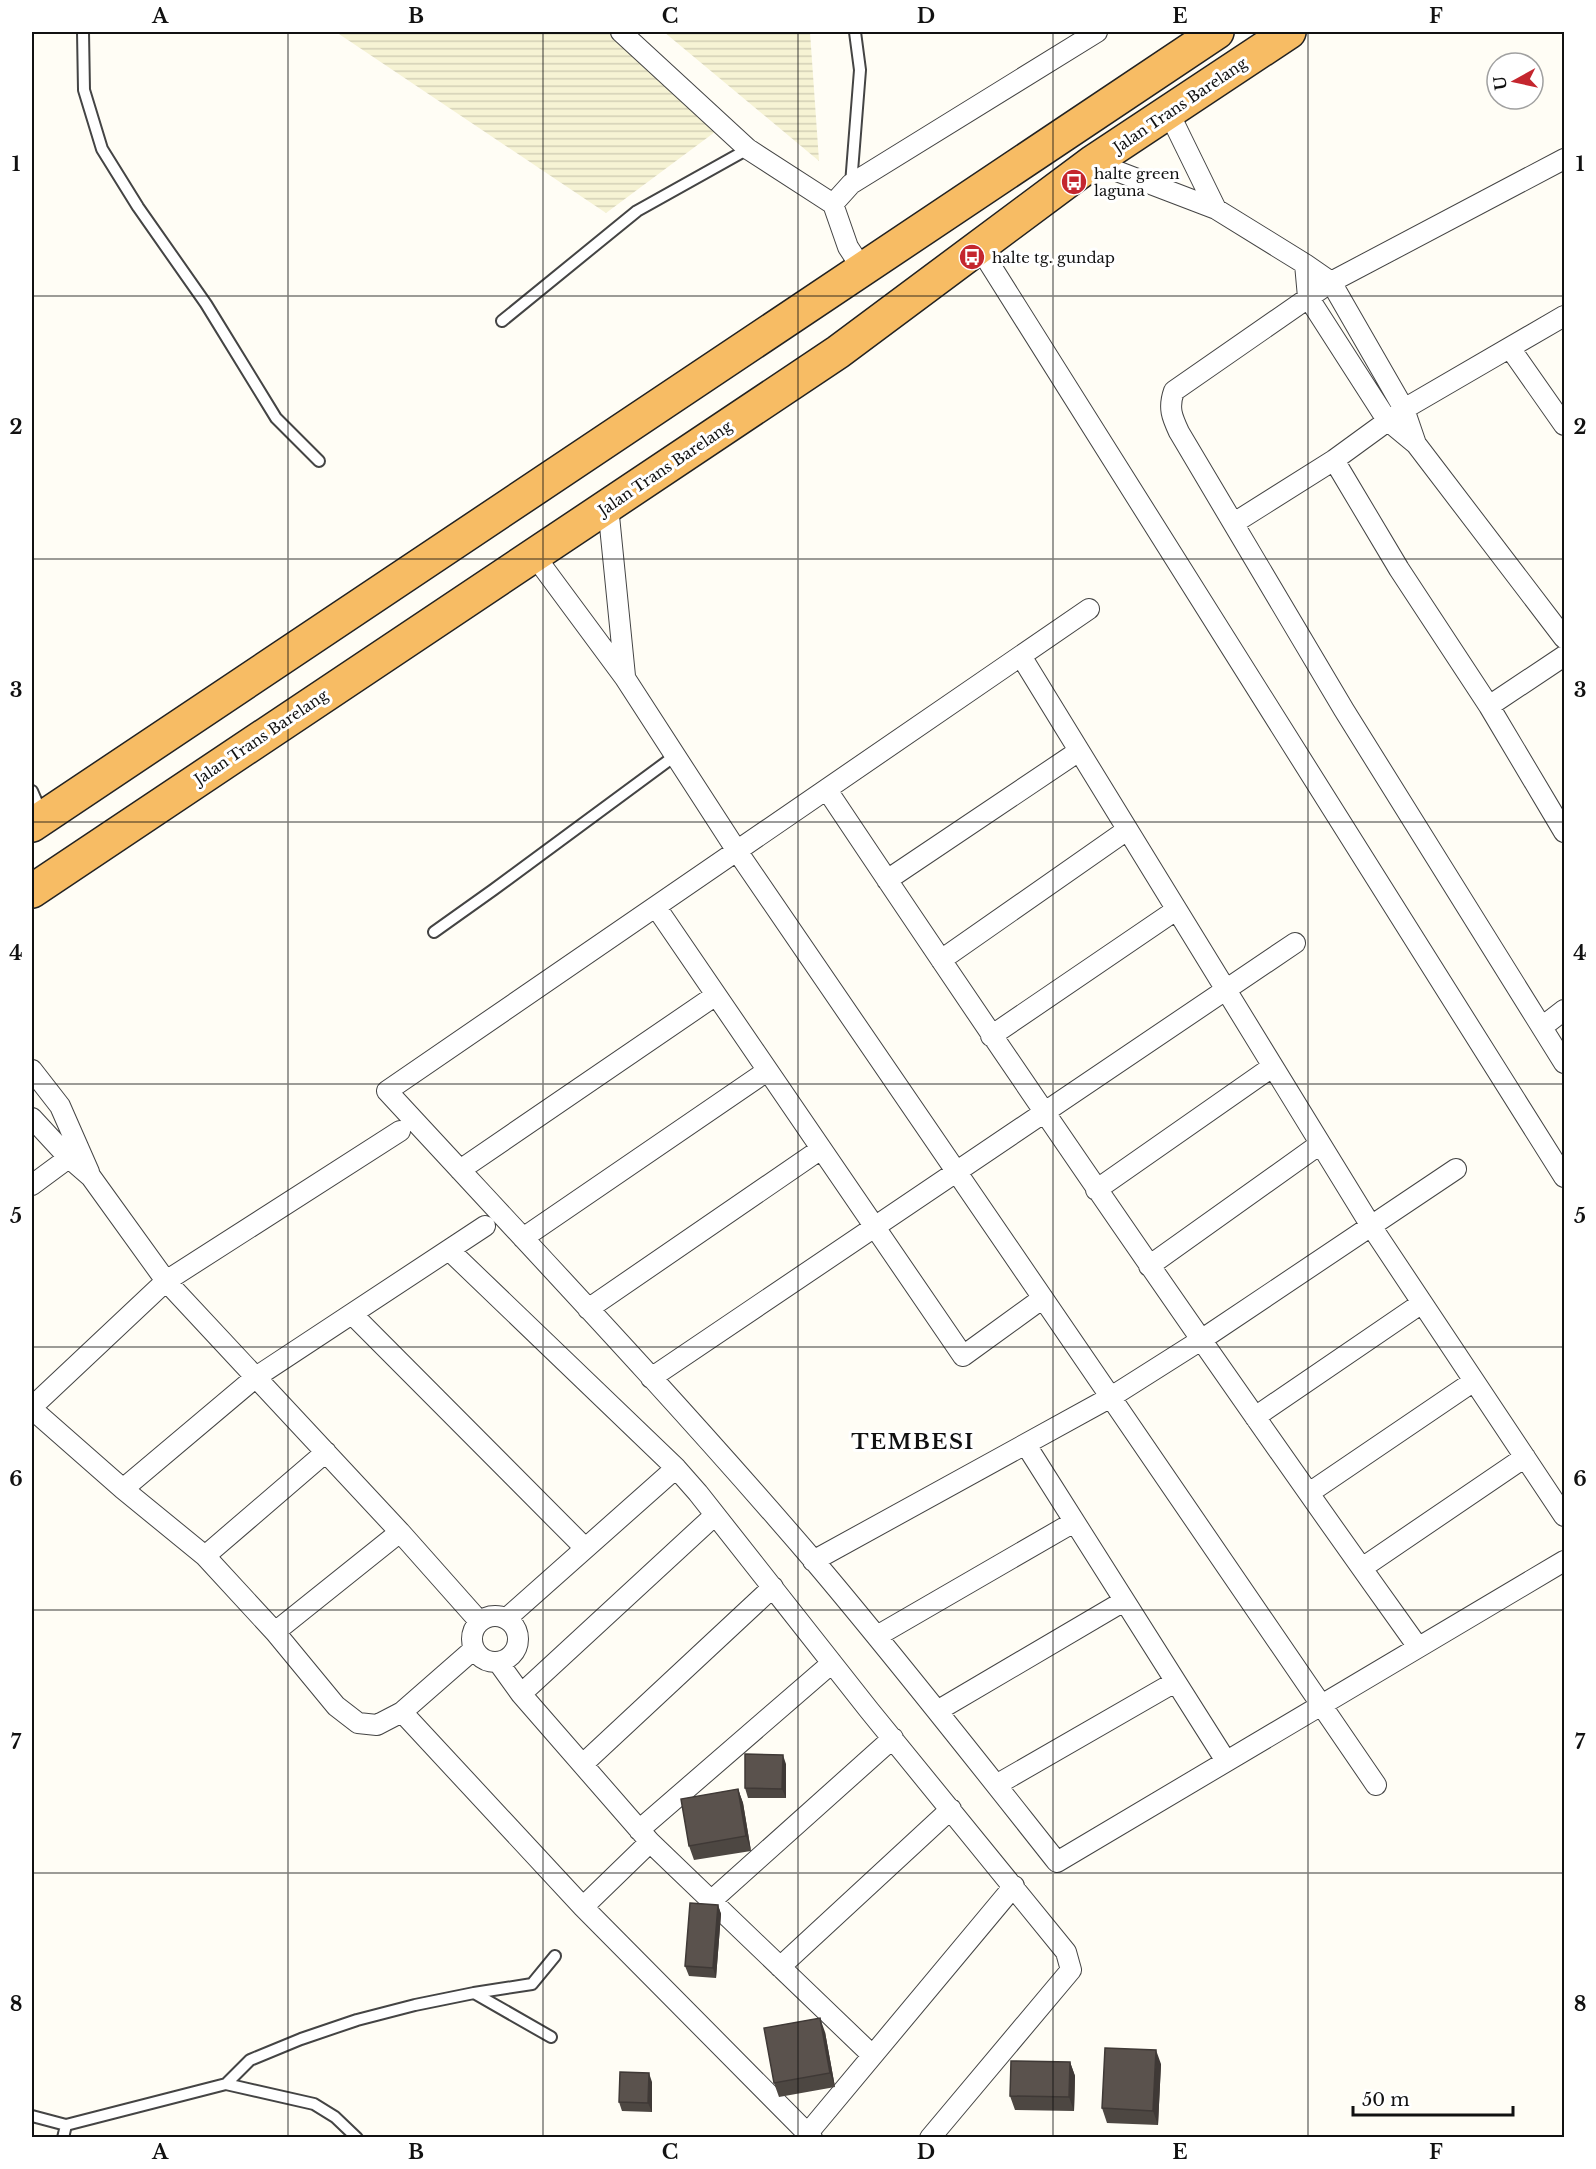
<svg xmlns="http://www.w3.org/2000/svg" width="1596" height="2169" viewBox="0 0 1596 2169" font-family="'Libre Baskerville',serif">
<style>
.farmland{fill:url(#farmland-rules)}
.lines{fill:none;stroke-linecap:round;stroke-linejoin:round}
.service-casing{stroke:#444;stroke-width:14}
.minor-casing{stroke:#444;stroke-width:22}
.trunk-casing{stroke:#222;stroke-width:36}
.service{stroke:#fff;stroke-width:10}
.minor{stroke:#fff;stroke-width:20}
.trunk{stroke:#f7bc64;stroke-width:33}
.wall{fill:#4d4742}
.shaded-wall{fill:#3f3936}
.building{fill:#5a524d;stroke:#3f3936;stroke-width:1.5}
.grid{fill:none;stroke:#111;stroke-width:1.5;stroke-opacity:0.55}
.labels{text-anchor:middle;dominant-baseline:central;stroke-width:6;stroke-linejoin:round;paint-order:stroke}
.street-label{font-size:15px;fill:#111;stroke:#fff}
.poi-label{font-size:15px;fill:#111;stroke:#fff;text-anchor:start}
.district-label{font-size:21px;font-weight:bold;letter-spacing:1.5px;fill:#111;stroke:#fff}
.neatline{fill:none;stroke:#111;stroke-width:2}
.grid-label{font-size:20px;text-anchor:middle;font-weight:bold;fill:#111}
</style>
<defs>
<pattern id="farmland-rules" width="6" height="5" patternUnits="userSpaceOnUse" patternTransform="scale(1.5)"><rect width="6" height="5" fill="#f6f3d4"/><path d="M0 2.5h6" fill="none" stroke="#d2cfb5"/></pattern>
</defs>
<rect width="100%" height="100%" fill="#fffdf5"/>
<path class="farmland" d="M336,32H609L723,126L606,213Z
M664,32H810L819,161Z"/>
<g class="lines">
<g class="service-casing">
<path id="service" d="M83,32L84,90L102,149L138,207L206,304L276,418L319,461
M851,184L860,70L855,32
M502,321L637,211L748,149
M32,791L42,814
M434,932L493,890L676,755
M474,1993L532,1984L555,1956
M226,2084L314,2104L335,2117L357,2138
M32,2116L66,2125L226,2084L250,2060L301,2039L357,2020L415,2005L474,1993L551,2037
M63,2138L66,2125"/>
</g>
<g class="minor-casing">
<path id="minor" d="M621,32L748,149L833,204L848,247L863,270
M1169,113L1216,209
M1564,159L1331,282L1174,391C1168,408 1172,417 1179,432L1344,710L1564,1063
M1093,162L1216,209L1305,264
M833,204L851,184L1097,32
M979,247L1564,1177
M1510,348L1564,425
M1416,444L1404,409L1331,282L1305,264L1308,297L1387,420L1416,444L1564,638
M1334,460L1399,569L1489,706L1564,832
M608,506L625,676
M1234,523L1334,460L1404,409L1564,316
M534,555L625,678L737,851L1376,1785
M1089,609L387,1091C531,1247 677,1401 815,1562C898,1660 977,1761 1057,1862L1564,1561
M1021,656L1371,1226L1564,1516
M1489,706L1564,656
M827,790C1020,1079 1216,1365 1418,1647
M887,880L1079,751
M656,907L963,1356L1043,1298
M941,960L1127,830
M1542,1027L1564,1010
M991,1036L1176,910
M32,1070L60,1106L89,1172
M32,1118L68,1157L91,1177L166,1281L400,1532L479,1621
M460,1170L716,995
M32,1185L78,1151
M1096,1190L1272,1067
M523,1238L767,1071
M449,1250L676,1468L698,1493L869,1710L1066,1952L1071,1970L930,2138
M1149,1266L1320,1144
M588,1309L821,1149
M352,1314L585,1548
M651,1378L1295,943
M32,1407L166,1281L400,1131
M32,1409L123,1489L205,1556L275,1632L336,1706L358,1723L377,1725L402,1712L583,1907L812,2138
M1255,1417L1422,1303
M1026,1445L1226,1761
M123,1489L256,1377L485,1226
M1309,1493L1474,1381
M205,1556L326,1452
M813,1561L1111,1397L1201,1340L1456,1169
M1362,1568L1525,1457
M472 1639a23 23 0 1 1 46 0a23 23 0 1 1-46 0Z
M507,1618L676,1468
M275,1632L400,1532
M877,1636L1074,1522
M498,1662L521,1694L650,1842L872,2055
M521,1694L715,1515
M937,1711L1124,1601
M402,1712L474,1649
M583,1764L773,1587
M996,1785L1175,1682
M639,1830L832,1663
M711,1901L893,1738
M583,1907L650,1842
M780,1967L951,1809
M808,2133L1014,1886"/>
</g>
<g class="trunk-casing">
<path id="trunk" d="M32,825L1217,32
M32,891L838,352L1093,162L1289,32"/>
</g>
<use href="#service" class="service"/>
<use href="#minor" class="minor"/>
<use href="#trunk" class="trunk"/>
</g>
<path class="wall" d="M786,1764V1798H748L745,1788Z
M738,1789L743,1803L751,1851L694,1860L689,1846Z
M718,1905L721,1914L716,1978L689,1976L685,1966Z
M825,2032L835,2087L779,2097L774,2083Z
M1070,2062L1075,2076L1074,2111L1015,2110L1010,2096Z
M1161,2064L1158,2125L1107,2123L1102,2108Z
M652,2082V2112L622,2111L619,2102Z"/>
<path class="shaded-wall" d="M783,1755L786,1764V1798L782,1789Z
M738,1789L743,1803L751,1851L746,1836Z
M718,1905L721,1914L716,1978L713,1968Z
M820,2018L825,2032L835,2087L830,2073Z
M1156,2050L1161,2064L1158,2125L1153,2111Z
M1070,2062L1075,2076L1074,2111L1069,2097Z
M649,2073L652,2082V2112L648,2103Z"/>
<path class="building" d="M745,1754L783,1755L782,1789L745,1788Z
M738,1789L746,1836L689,1846L681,1799Z
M690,1903L718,1905L713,1968L685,1966Z
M820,2018L830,2073L774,2083L764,2028Z
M1105,2048L1156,2050L1153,2111L1102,2108Z
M1011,2061L1070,2062L1069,2097L1010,2096Z
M620,2072L649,2073L648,2103L619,2102Z"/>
<path class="grid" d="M288,32V2138M543,32V2138M798,32V2138M1053,32V2138M1308,32V2138M32,296H1564M32,559H1564M32,822H1564M32,1084H1564M32,1347H1564M32,1610H1564M32,1873H1564"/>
<defs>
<g id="bus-disc" transform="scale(1.35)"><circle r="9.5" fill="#c4262e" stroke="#fff"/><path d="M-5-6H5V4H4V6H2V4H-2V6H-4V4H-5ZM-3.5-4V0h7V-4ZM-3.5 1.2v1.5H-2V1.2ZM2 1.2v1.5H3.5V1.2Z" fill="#fff"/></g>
</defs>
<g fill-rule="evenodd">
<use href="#bus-disc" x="1074" y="182"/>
<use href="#bus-disc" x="972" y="257"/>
</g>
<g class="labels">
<g class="street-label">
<text transform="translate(1180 105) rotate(-34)">Jalan Trans Barelang</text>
<text transform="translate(665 468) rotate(-34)">Jalan Trans Barelang</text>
<text transform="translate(261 737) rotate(-34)">Jalan Trans Barelang</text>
</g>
<g class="poi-label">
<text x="1094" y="173">halte green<tspan x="1094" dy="17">laguna</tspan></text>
<text x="992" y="257">halte tg. gundap</text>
</g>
<g class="district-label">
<text x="913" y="1442">TEMBESI</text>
</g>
</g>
<rect width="1596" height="2169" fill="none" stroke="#ffffff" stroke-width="66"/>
<g transform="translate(1515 81) rotate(262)"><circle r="28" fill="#ffffff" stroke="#a0a0a0" stroke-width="1.5"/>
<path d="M0-4.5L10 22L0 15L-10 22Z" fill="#c4262e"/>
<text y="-9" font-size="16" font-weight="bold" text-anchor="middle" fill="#111111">U</text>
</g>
<path d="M1353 2106v9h160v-9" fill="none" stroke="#111111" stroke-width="3"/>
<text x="1362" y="2106" font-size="18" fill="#111111" stroke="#ffffff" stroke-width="4.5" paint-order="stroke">50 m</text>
<rect x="33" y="33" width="1530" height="2103" class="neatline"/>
<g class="grid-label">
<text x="160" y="23">A</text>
<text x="416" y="23">B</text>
<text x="670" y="23">C</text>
<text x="926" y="23">D</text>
<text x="1180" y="23">E</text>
<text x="1436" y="23">F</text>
<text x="16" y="171">1</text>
<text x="1580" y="171">1</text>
<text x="16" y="434">2</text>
<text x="1580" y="434">2</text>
<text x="16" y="697">3</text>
<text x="1580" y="697">3</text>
<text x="16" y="960">4</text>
<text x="1580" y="960">4</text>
<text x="16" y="1223">5</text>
<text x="1580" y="1223">5</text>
<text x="16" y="1486">6</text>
<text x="1580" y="1486">6</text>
<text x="16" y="1749">7</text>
<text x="1580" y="1749">7</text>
<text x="16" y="2011">8</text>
<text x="1580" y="2011">8</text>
<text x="160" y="2159">A</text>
<text x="416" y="2159">B</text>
<text x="670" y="2159">C</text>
<text x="926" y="2159">D</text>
<text x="1180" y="2159">E</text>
<text x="1436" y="2159">F</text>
</g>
</svg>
